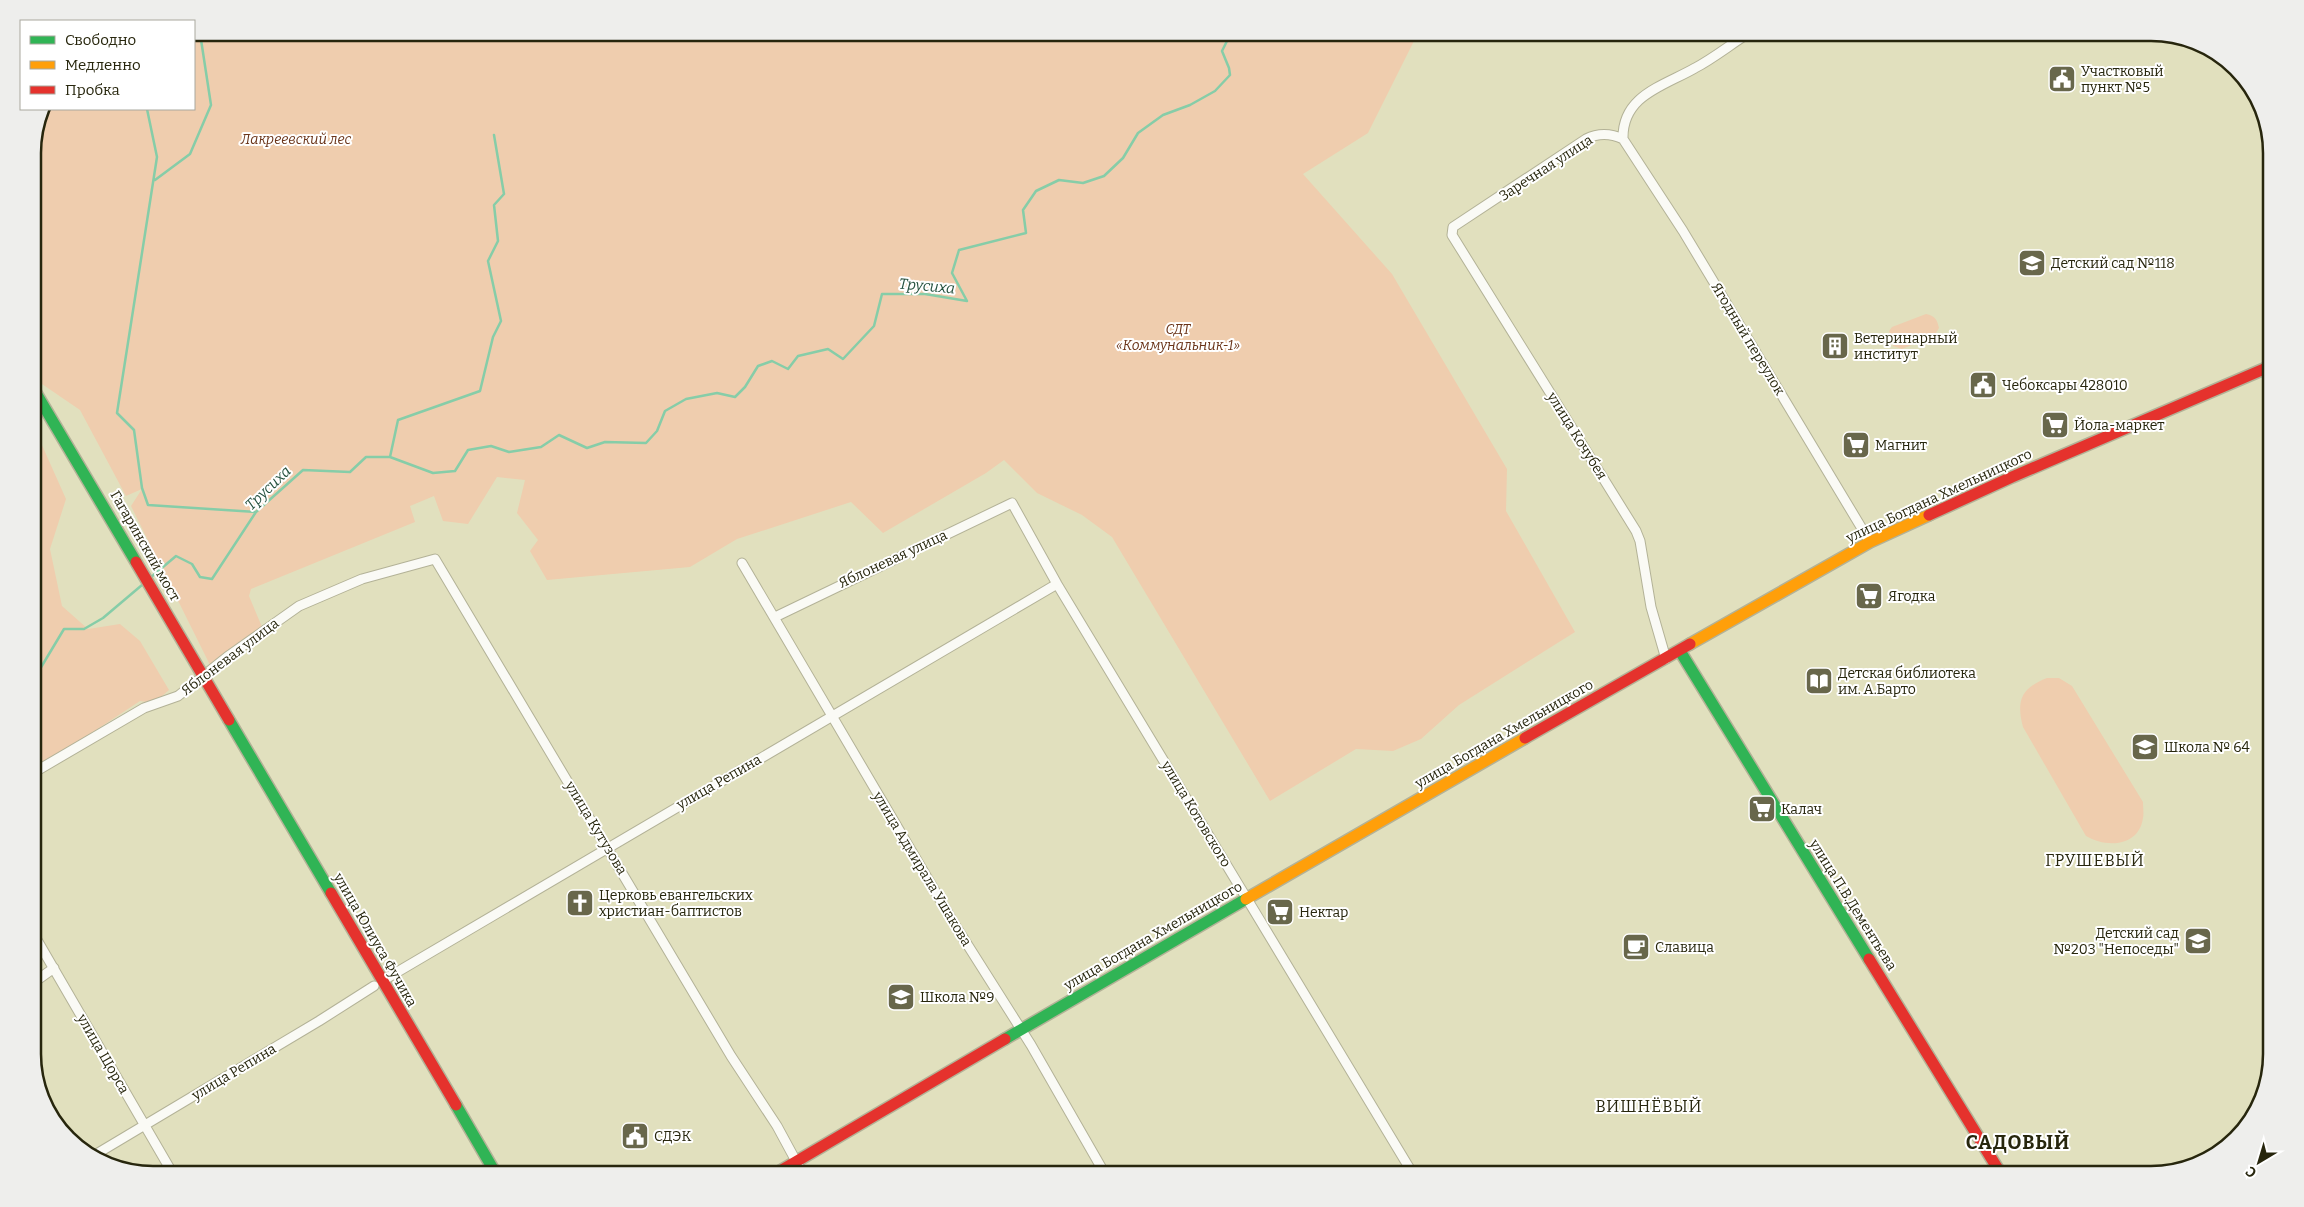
<svg xmlns="http://www.w3.org/2000/svg" width="2304" height="1207" viewBox="0 0 2304 1207" font-family="Bitter,serif">
<style>
.green{fill:#efcdae}
.lines{fill:none;stroke-linecap:round;stroke-linejoin:round}
.stream{stroke:#86cda8;stroke-width:2.5}
.street-casing{stroke:#b3b297;stroke-width:11}
.fast-casing{stroke:#b3b297;stroke-width:14}
.slow-casing{stroke:#b3b297;stroke-width:14}
.jam-casing{stroke:#b3b297;stroke-width:14}
.street{stroke:#fafaf5;stroke-width:9}
.fast{stroke:#30b455;stroke-width:11}
.slow{stroke:#ff9f0a;stroke-width:11}
.jam{stroke:#e5322d;stroke-width:11}
.fast-bridge-casing{stroke:#b3b297;stroke-width:14;stroke-linecap:butt}
.jam-bridge-casing{stroke:#b3b297;stroke-width:14;stroke-linecap:butt}
.fast-bridge{stroke:#30b455;stroke-width:11}
.jam-bridge{stroke:#e5322d;stroke-width:11}
.labels{text-anchor:middle;dominant-baseline:central;stroke-width:4;stroke-linejoin:round;paint-order:stroke}
.poi-label{font-size:14px;fill:#27260d;stroke:#fff;text-anchor:start}
.park-label{font-size:14px;font-style:italic;fill:#6a3419;stroke:#fff}
.street-label{font-size:14px;fill:#27260d;stroke:#fff}
.water-label{font-size:15px;font-style:italic;fill:#24503e;stroke:#fff}
.quarter-label{font-size:16px;letter-spacing:1px;fill:#27260d;stroke:#fff}
.district-label{font-size:19px;font-weight:bold;letter-spacing:1px;fill:#27260d;stroke:#fff}
.rim{fill:none;stroke:#27260d;stroke-width:2.5}
</style>
<rect width="100%" height="100%" fill="#e1e0be"/>
<path class="green" d="M194,33H1418L1368,133L1303,174L1392,274L1507,469L1506,511L1575,632L1459,705L1421,739L1393,751L1356,749L1270,801L1112,537L1082,515L1037,493L1004,460L986,473L883,533L851,502L737,539L690,567L547,580L530,551L538,540L517,513L525,480L497,477L468,524L443,521L434,496L410,506L415,522L251,589L249,596L262,627L211,667L131,506L142,489L126,496L80,410L39,382L33,374V146L41,109H194Z
M1926,314C1935,316 1937,319 1939,328L1934,336L1902,349L1893,346L1889,331L1892,327Z
M33,425L66,499L50,549L62,606L88,629L120,624L140,641L169,690L154,703L140,701L37,769H33Z
M2047,678H2059L2072,686L2143,802C2143,807 2144,814 2143,818C2139,847 2106,848 2086,836L2023,727C2016,701 2021,688 2047,678Z"/>
<g class="lines">
<path class="stream" d="M147,109L157,157L117,413L134,430L142,488L148,505L256,512
M155,180L190,154L211,105L200,33
M390,457L398,420L480,391L493,337L501,321L488,261L498,241L494,205L504,194L494,135
M150,578L176,556L192,564L200,577L212,579L256,512L303,470L350,472L366,457H390L433,473L455,471L468,450L491,446L509,452L541,447L559,435L587,448L605,442L646,443L657,431L665,411L686,399L717,393L735,397L745,387L758,366L772,361L788,369L798,356L828,349L843,359L874,326L882,294H925L967,301L952,273L959,250L1026,233L1023,210L1036,191L1059,180L1083,183L1104,176L1123,158L1138,133L1163,115L1190,105L1215,91L1230,75L1229,68L1222,51L1231,33
M33,677L37,674L64,629H84L103,618L142,585"/>
<g class="street-casing">
<path id="street" d="M1623,139C1622,95 1664,86 1695,68C1714,58 1731,44 1749,33
M742,563L955,925L1031,1045L1105,1174
M775,617L1012,503L1057,584L1413,1174
M1666,659L1651,607L1640,541L1636,531L1452,235L1453,227L1586,139C1598,133 1610,133 1623,139L1683,231L1870,542
M33,773L144,708L178,696L227,657L299,606L362,579L435,559L731,1056L777,1126L803,1174
M33,933L173,1174
M382,981L1057,584
M33,983L54,968
M93,1156L319,1021L374,986"/>
</g>
<g class="fast-casing">
<path id="fast" d="M1680,651L1869,959
M229,720L331,893
M1005,1039L1246,899
M456,1105L496,1174"/>
</g>
<g class="slow-casing">
<path id="slow" d="M1690,644L1870,542L1929,515
M1246,899L1525,738"/>
</g>
<g class="jam-casing">
<path id="jam" d="M1929,515L2012,477L2271,366
M1525,738L1690,644
M331,893L456,1105
M1869,959L2001,1174
M775,1174L1005,1039"/>
</g>
<use href="#street" class="street"/>
<use href="#fast" class="fast"/>
<use href="#slow" class="slow"/>
<use href="#jam" class="jam"/>
<g class="fast-bridge-casing">
<path id="fast-bridge" d="M33,388L136,562"/>
</g>
<g class="jam-bridge-casing">
<path id="jam-bridge" d="M136,562L229,720"/>
</g>
<use href="#fast-bridge" class="fast-bridge"/>
<use href="#jam-bridge" class="jam-bridge"/>
</g>
<defs>
<g id="civic-square" transform="scale(1.4375)"><rect x="-9" y="-9" width="18" height="18" rx="4" fill="#68674b" stroke="#fff"/><path d="M-.6-6.5H3V-4.5H.6V-3L4-1V1h2V6H-6V1h2V-1L-.6-3ZM-1.2 2.5V6h2.4V2.5Z" fill="#fff"/></g>
<g id="school-square" transform="scale(1.4375)"><rect x="-9" y="-9" width="18" height="18" rx="4" fill="#68674b" stroke="#fff"/><path d="M0-5L7-2L0 1L-7-2ZM-4 1L0 2.5L4 1V4Q0 6-4 4Z" fill="#fff"/></g>
<g id="building-square" transform="scale(1.4375)"><rect x="-9" y="-9" width="18" height="18" rx="4" fill="#68674b" stroke="#fff"/><path d="M-4-6H4V6H1V3H-1V6H-4ZM-2.5-4.3h1.7v1.8h-1.7ZM.8-4.3h1.7v1.8H.8ZM-2.5-1h1.7V.8h-1.7ZM.8-1h1.7V.8H.8Z" fill="#fff"/></g>
<g id="supermarket-square" transform="scale(1.4375)"><rect x="-9" y="-9" width="18" height="18" rx="4" fill="#68674b" stroke="#fff"/><path d="M-6-5.5h2.5l.6 2H6L4.5 2H-2.5L-4.4-4H-6ZM-1.5 3.2a1.3 1.3 0 1 0 .1 0ZM3 3.2a1.3 1.3 0 1 0 .1 0Z" fill="#fff"/></g>
<g id="library-square" transform="scale(1.4375)"><rect x="-9" y="-9" width="18" height="18" rx="4" fill="#68674b" stroke="#fff"/><path d="M-6-4Q-3-5.5-.7-3.5V5Q-3 3-6 4ZM6-4Q3-5.5 .7-3.5V5Q3 3 6 4Z" fill="#fff"/></g>
<g id="church-square" transform="scale(1.4375)"><rect x="-9" y="-9" width="18" height="18" rx="4" fill="#68674b" stroke="#fff"/><path d="M-1.2-6h2.4v3.5h3.3v2.4h-3.3V6h-2.4V-.1h-3.3v-2.4h3.3Z" fill="#fff"/></g>
<g id="cafe-square" transform="scale(1.4375)"><rect x="-9" y="-9" width="18" height="18" rx="4" fill="#68674b" stroke="#fff"/><path d="M-5.5-4.5H6V0H3Q3 3.5 0 3.5H-2.5Q-5.5 3.5-5.5 0ZM3-3.2v2h1.7v-2ZM-6 4.5H4V6H-6Z" fill="#fff"/></g>
</defs>
<g fill-rule="evenodd">
<use href="#civic-square" x="2062" y="79"/>
<use href="#school-square" x="2032" y="263"/>
<use href="#building-square" x="1835" y="346"/>
<use href="#civic-square" x="1983" y="385"/>
<use href="#supermarket-square" x="2055" y="425"/>
<use href="#supermarket-square" x="1856" y="445"/>
<use href="#supermarket-square" x="1869" y="596"/>
<use href="#library-square" x="1819" y="681"/>
<use href="#school-square" x="2145" y="747"/>
<use href="#supermarket-square" x="1762" y="809"/>
<use href="#church-square" x="580" y="903"/>
<use href="#supermarket-square" x="1280" y="912"/>
<use href="#school-square" x="2198" y="941"/>
<use href="#cafe-square" x="1636" y="947"/>
<use href="#school-square" x="901" y="997"/>
<use href="#civic-square" x="635" y="1136"/>
</g>
<g class="labels">
<g class="poi-label">
<text x="2081" y="71">Участковый<tspan x="2081" dy="16">пункт №5</tspan></text>
<text x="2051" y="263">Детский сад №118</text>
<text x="1854" y="338">Ветеринарный<tspan x="1854" dy="16">институт</tspan></text>
<text x="2002" y="385">Чебоксары 428010</text>
<text x="2074" y="425">Йола-маркет</text>
<text x="1875" y="445">Магнит</text>
<text x="1888" y="596">Ягодка</text>
<text x="1838" y="673">Детская библиотека<tspan x="1838" dy="16">им. А.Барто</tspan></text>
<text x="2164" y="747">Школа № 64</text>
<text x="1781" y="809">Калач</text>
<text x="599" y="895">Церковь евангельских<tspan x="599" dy="16">христиан-баптистов</tspan></text>
<text x="1299" y="912">Нектар</text>
<text x="2179" y="933" text-anchor="end">Детский сад<tspan x="2179" dy="16">№203 "Непоседы"</tspan></text>
<text x="1655" y="947">Славица</text>
<text x="920" y="997">Школа №9</text>
<text x="654" y="1136">СДЭК</text>
</g>
<g class="park-label">
<text x="296" y="139">Лакреевский лес</text>
<text x="1178" y="329">СДТ<tspan x="1178" dy="16">«Коммунальник-1»</tspan></text>
</g>
<g class="street-label">
<text transform="translate(1546 168) rotate(-33)">Заречная улица</text>
<text transform="translate(1748 339) rotate(59)">Ягодный переулок</text>
<text transform="translate(1577 436) rotate(58)">улица Кочубея</text>
<text transform="translate(1939 496) rotate(-25)">улица Богдана Хмельницкого</text>
<text transform="translate(145 546) rotate(60)">Гагаринский мост</text>
<text transform="translate(893 559) rotate(-25)">Яблоневая улица</text>
<text transform="translate(230 657) rotate(-37)">Яблоневая улица</text>
<text transform="translate(1504 734) rotate(-30)">улица Богдана Хмельницкого</text>
<text transform="translate(719 782) rotate(-30)">улица Репина</text>
<text transform="translate(1196 814) rotate(59)">улица Котовского</text>
<text transform="translate(596 828) rotate(59)">улица Кутузова</text>
<text transform="translate(922 869) rotate(59)">улица Адмирала Ушакова</text>
<text transform="translate(1853 905) rotate(58)">улица П.В.Дементьева</text>
<text transform="translate(1153 936) rotate(-30)">улица Богдана Хмельницкого</text>
<text transform="translate(375 940) rotate(60)">улица Юлиуса Фучика</text>
<text transform="translate(103 1054) rotate(60)">улица Щорса</text>
<text transform="translate(234 1072) rotate(-31)">улица Репина</text>
</g>
<g class="water-label">
<text transform="translate(927 286) rotate(5)">Трусиха</text>
<text transform="translate(268 488) rotate(-44)">Трусиха</text>
</g>
<g class="quarter-label">
<text x="2095" y="860">ГРУШЕВЫЙ</text>
<text x="1649" y="1106">ВИШНЁВЫЙ</text>
</g>
<g class="district-label">
<text x="2018" y="1142">САДОВЫЙ</text>
</g>
</g>
<path d="M0 0H2304V1207H0ZM153 41H2151A112 112 0 0 1 2263 153V1054A112 112 0 0 1 2151 1166H153A112 112 0 0 1 41 1054V153A112 112 0 0 1 153 41Z" fill="#eeeeec" fill-rule="evenodd"/>
<path class="rim" d="M153 41H2151A112 112 0 0 1 2263 153V1054A112 112 0 0 1 2151 1166H153A112 112 0 0 1 41 1054V153A112 112 0 0 1 153 41Z"/>
<rect x="20" y="20" width="175" height="90" fill="#ffffff" stroke="#a9a89e"/>
<rect x="30" y="36" width="25" height="8" fill="#30b455" stroke="#a9a89e"/>
<text x="65" y="45" font-size="15" fill="#27260d">Свободно</text>
<rect x="30" y="61" width="25" height="8" fill="#ff9f0a" stroke="#a9a89e"/>
<text x="65" y="70" font-size="15" fill="#27260d">Медленно</text>
<rect x="30" y="86" width="25" height="8" fill="#e5322d" stroke="#a9a89e"/>
<text x="65" y="95" font-size="15" fill="#27260d">Пробка</text>
<g transform="translate(2259 1162) rotate(218)" stroke="#ffffff" stroke-width="4" paint-order="stroke">
<path d="M0-4L9 19L0 12L-9 19Z" fill="#27260d"/>
<text y="-8" font-size="14" font-weight="bold" text-anchor="middle" fill="#27260d">С</text>
</g>
</svg>
